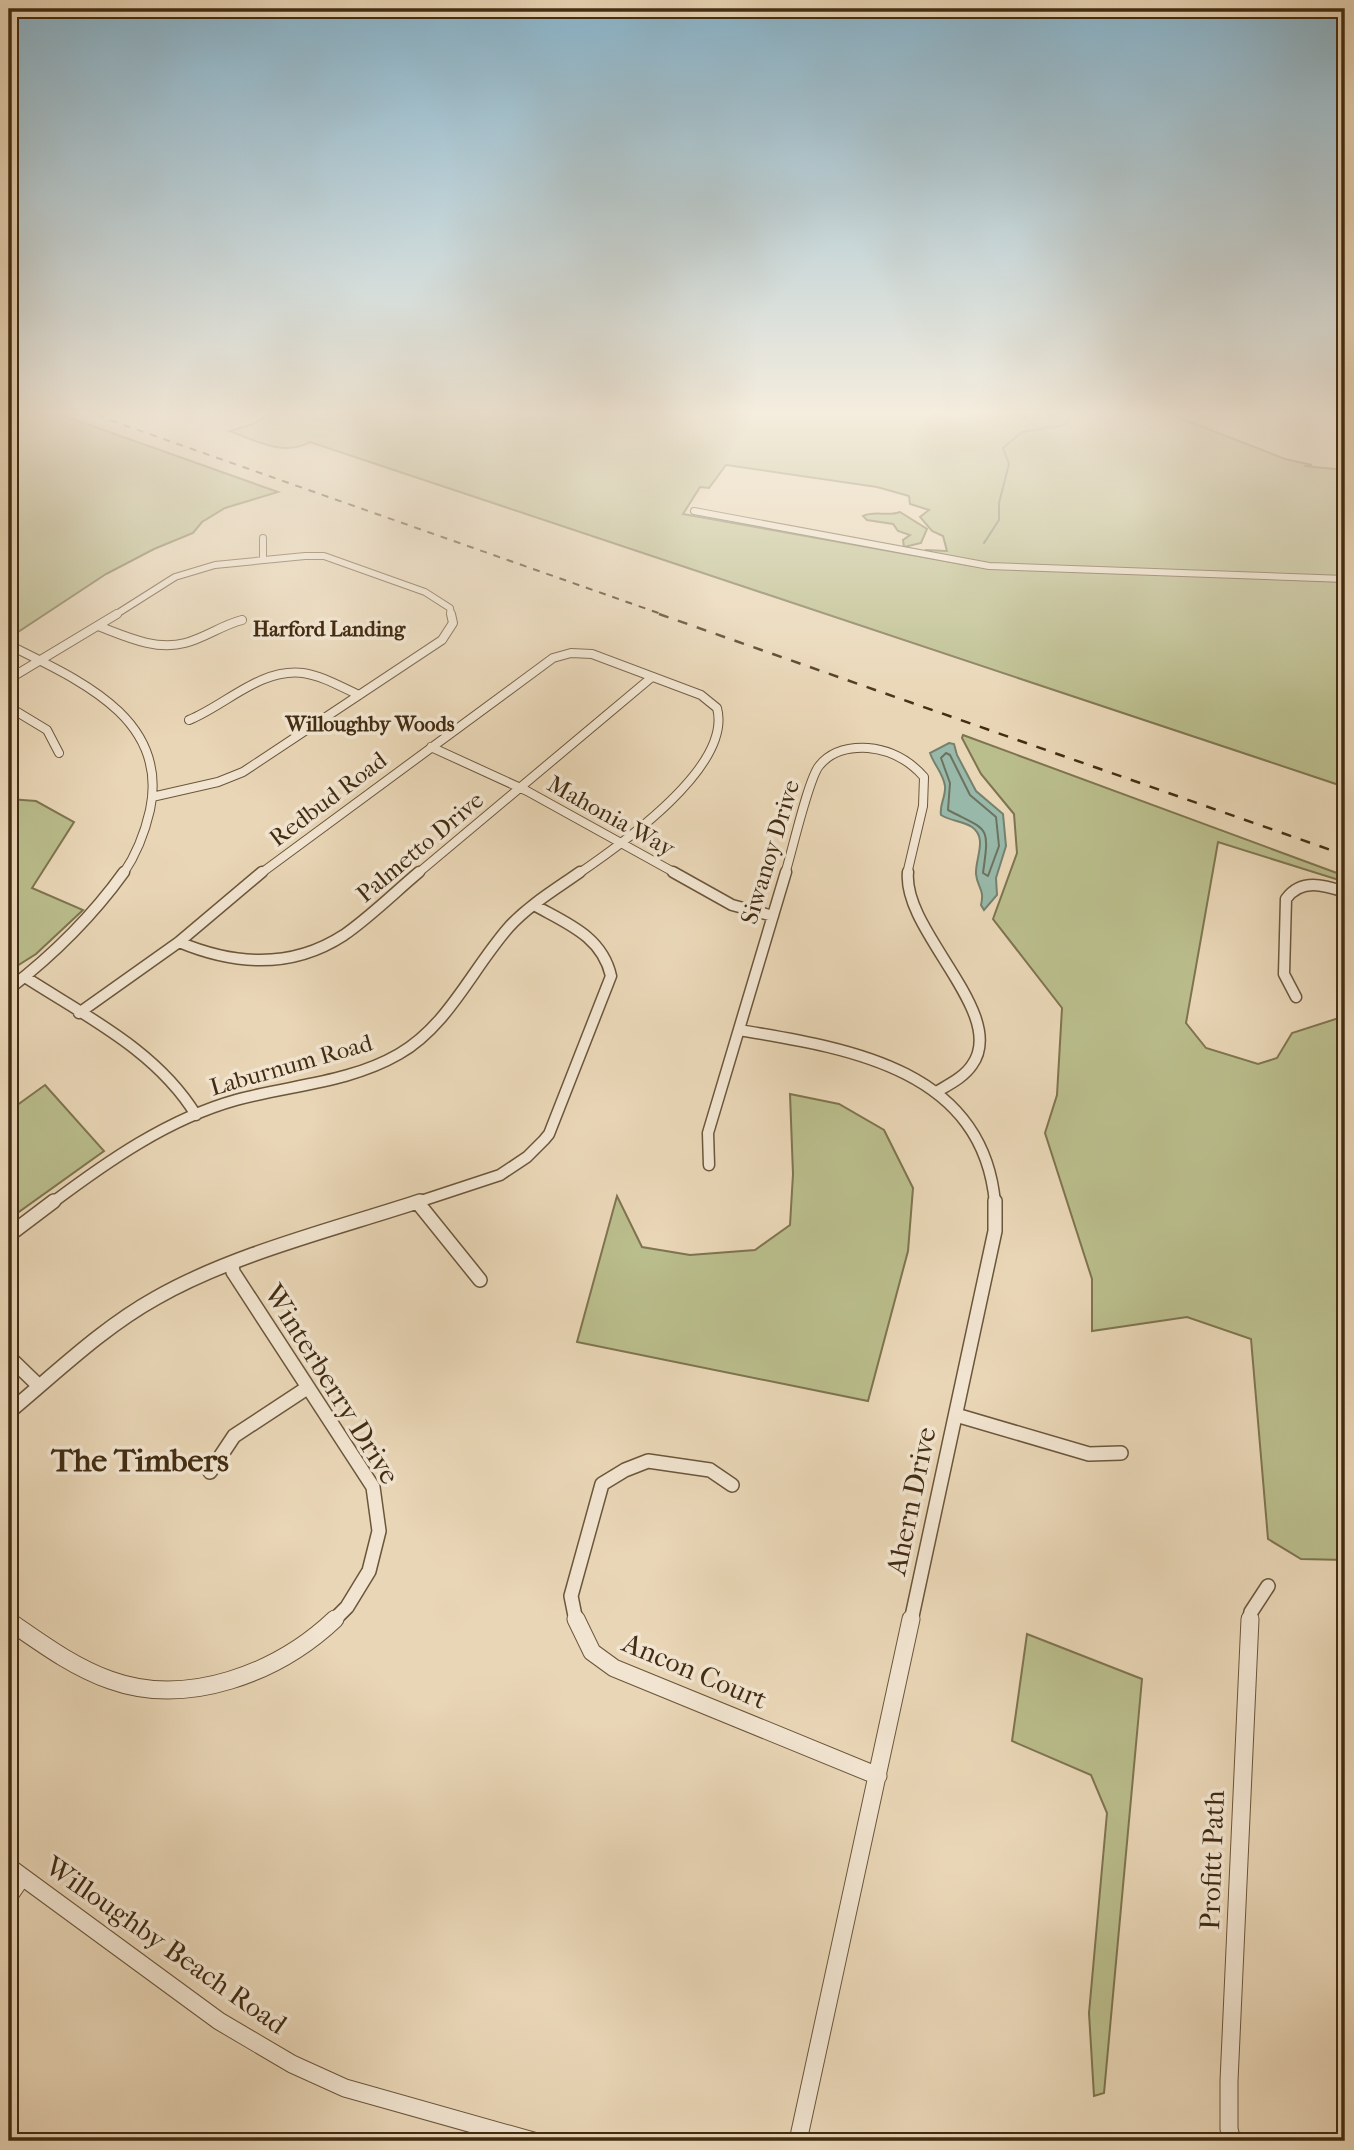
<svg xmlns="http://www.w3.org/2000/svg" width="1354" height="2150" viewBox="0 0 1354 2150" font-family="'IM FELL French Canon',serif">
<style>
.green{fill:#babd8c;stroke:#7e744f;stroke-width:2;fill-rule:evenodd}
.water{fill:#98b9aa;stroke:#76816d;stroke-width:2}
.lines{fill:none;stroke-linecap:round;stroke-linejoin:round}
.shore{stroke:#6d725e;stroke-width:2}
.stream{stroke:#76816d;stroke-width:2}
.minor-far4-casing{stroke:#6c563b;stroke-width:8}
.minor-far3-casing{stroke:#6c563b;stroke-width:10}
.minor-far2-casing{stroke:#6c563b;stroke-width:13}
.minor-far1-casing{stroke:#6c563b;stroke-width:16}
.minor-casing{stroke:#6c563b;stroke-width:19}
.minor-far4{stroke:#f1e4d0;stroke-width:6}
.minor-far3{stroke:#f1e4d0;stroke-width:8}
.minor-far2{stroke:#f1e4d0;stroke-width:10}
.minor-far1{stroke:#f1e4d0;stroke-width:13}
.minor{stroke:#f1e4d0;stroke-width:17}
.rail-far1{stroke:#422c12;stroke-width:2;stroke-dasharray:7 7;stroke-linecap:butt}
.rail{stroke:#422c12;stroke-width:2.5;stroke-dasharray:10 10;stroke-linecap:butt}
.labels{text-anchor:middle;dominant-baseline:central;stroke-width:7;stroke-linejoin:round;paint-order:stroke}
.far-neighbourhood-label{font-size:21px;font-weight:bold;fill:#422c12;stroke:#f1e4d0}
.street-label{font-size:24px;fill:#422c12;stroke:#f1e4d0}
.near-street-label{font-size:28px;fill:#422c12;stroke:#f1e4d0}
.near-neighbourhood-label{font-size:32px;font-weight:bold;fill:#422c12;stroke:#f1e4d0}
</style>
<rect width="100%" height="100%" fill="#e9d6b6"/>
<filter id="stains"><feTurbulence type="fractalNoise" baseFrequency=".00286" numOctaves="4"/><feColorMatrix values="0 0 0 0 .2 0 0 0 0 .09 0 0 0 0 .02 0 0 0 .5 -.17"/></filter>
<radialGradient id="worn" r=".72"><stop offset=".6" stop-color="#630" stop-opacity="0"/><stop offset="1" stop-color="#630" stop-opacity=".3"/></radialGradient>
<path class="green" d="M9,411H50L278,492L225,508L202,522L193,533L154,549L106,574L9,638Z
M277,411H1162L1285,459L1312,465L1304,466L1345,470V787L310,442C285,457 253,440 230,431L253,424ZM726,465L877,487L909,496L910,504L929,510L920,517L932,531L943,536L947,551L926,550L923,552L977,563L973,566L683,514L700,487L709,488Z
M900,512L927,529L921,543L904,547L903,540L910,535L898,531L893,524L867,520L863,516C875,510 888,517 900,512Z
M963,735L1345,876V882L1218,842L1186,1023L1206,1048L1258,1064L1277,1058L1292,1033L1345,1016V1560L1301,1559L1268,1539L1251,1339L1187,1317L1092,1331V1279L1045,1133L1057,1095L1062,1008L993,919L1017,853L1014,814L981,774L962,738Z
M9,799L36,801L74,822L32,888L83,910L36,954L9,971Z
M45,1085L104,1151L9,1219V1111Z
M790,1094L839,1104L884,1130L913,1188L908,1251L868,1401L577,1342L617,1196L642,1247L690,1255L755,1250L790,1225L793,1174Z
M1027,1634L1142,1679L1104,2093L1094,2096L1089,2013L1107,1813L1091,1775L1012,1741Z"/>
<path class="water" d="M949,743L954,744L957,755L976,791L1003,814L1006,846L996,878L997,895L984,910L981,905C985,889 977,887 976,874C975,859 988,838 972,827C963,821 950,821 941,815C939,805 946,797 945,786C943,773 934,765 930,753Z"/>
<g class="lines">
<path class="shore" d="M946,753L950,755L970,795L996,817L999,846L988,876L983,873C990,824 988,831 948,810L950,783L941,758Z"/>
<path class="stream" d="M289,412L294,411
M984,543L999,520V503L1009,464L1003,448L1022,432L1065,425L1070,418L1061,411"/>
<g class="minor-far4-casing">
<path id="minor-far4" d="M694,511L989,566L1345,579
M263,538V559
M115,615L175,577L215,565L305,556H324L425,592L450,608L451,615"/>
</g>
<g class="minor-far3-casing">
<path id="minor-far3" d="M98,626C125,636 155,651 185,643C205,638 222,625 242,620
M9,645C76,679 170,717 150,810C145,832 136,855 123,874
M9,679L117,614
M9,707L47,730L59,753
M189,720C226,705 260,668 303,673C323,676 341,687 359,695
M431,747L527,791L677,874
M152,797L218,782L243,772L442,640L453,623L451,614
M260,874L553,658L571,653L592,654L701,695L717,708C733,767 619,846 578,874
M417,874L652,677
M785,874C792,852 808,780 819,766C831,751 850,747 868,748C891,750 909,760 924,777L923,806L907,874"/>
</g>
<g class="minor-far2-casing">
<path id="minor-far2" d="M673,872L732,905L773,916
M908,872C902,931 1009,1014 972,1065C964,1077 950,1084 938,1091
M179,942C234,965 292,969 344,935C370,917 394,893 419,872
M25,977C87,1017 157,1051 196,1115
M9,989C53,955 91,918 124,872
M1296,997L1284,974L1286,899C1301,878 1324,885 1345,892
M79,1013L179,942L262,872
M739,1030C847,1048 983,1068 995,1203
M709,1165L708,1133L786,872
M52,1203C108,1161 168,1119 236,1100C290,1085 349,1083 399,1054C448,1026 472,969 509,927C529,905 556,889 580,872
M415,1203L500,1175L527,1157L544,1140L549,1134L611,976C602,936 566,923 534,905"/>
</g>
<g class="minor-far1-casing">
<path id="minor-far1" d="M418,1203L480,1280
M9,1235L54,1201
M232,1263L233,1272L373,1487L379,1531L369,1571L347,1607L333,1621
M9,1357L39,1386
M9,1412C56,1373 102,1328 156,1298C233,1254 335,1229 420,1201
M956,1415L1089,1454L1121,1453
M210,1472L234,1436L307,1388
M576,1621L571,1596L602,1484L625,1470L648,1461L710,1470L732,1485
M911,1621L995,1231V1201
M1249,1621L1251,1612L1268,1586"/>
</g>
<g class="minor-casing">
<path id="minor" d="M576,1619L592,1652L614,1668L878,1776
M9,1621C41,1643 73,1667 110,1680C187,1708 278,1673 335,1619
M9,1867L219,2021L292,2064L345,2088L533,2141
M9,1896L22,1877
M9,2137L12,2141
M798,2141L911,1619
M1232,2141L1229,2129V2081L1250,1619"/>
</g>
<use href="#minor-far4" class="minor-far4"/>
<use href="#minor-far3" class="minor-far3"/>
<use href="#minor-far2" class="minor-far2"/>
<use href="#minor-far1" class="minor-far1"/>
<use href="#minor" class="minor"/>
<path class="rail-far1" d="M84,411L664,615"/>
<path class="rail" d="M659,614L1345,855"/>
</g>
<linearGradient id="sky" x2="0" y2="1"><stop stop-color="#88b6cf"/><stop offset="0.58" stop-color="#f5edde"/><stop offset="1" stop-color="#f5edde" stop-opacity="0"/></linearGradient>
<rect width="1354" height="712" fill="url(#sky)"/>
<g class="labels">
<g class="far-neighbourhood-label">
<text x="329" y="629">Harford Landing</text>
<text x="370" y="724">Willoughby Woods</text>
</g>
<g class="street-label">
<text transform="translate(328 799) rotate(-37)">Redbud Road</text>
<text transform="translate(611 816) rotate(29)">Mahonia Way</text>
<text transform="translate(420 847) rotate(-40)">Palmetto Drive</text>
<text transform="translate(770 852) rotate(-73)">Siwanoy Drive</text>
<text transform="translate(291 1065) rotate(-16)">Laburnum Road</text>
</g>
<g class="near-street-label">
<text transform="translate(332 1384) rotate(58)">Winterberry Drive</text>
<text transform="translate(911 1501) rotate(-78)">Ahern Drive</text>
<text transform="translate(695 1671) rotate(23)">Ancon Court</text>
<text transform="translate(1212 1860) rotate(-88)">Profitt Path</text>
<text transform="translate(166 1945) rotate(35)">Willoughby Beach Road</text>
</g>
<g class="near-neighbourhood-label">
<text x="140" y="1460">The Timbers</text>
</g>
</g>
<rect width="1354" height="2150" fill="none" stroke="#e9d6b6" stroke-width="35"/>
<rect x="10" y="10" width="1333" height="2129" fill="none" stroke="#422c12" stroke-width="3.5"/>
<rect x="18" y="18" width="1319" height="2115" fill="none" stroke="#422c12" stroke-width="2"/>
<rect width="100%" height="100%" filter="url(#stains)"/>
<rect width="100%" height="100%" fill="url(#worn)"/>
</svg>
